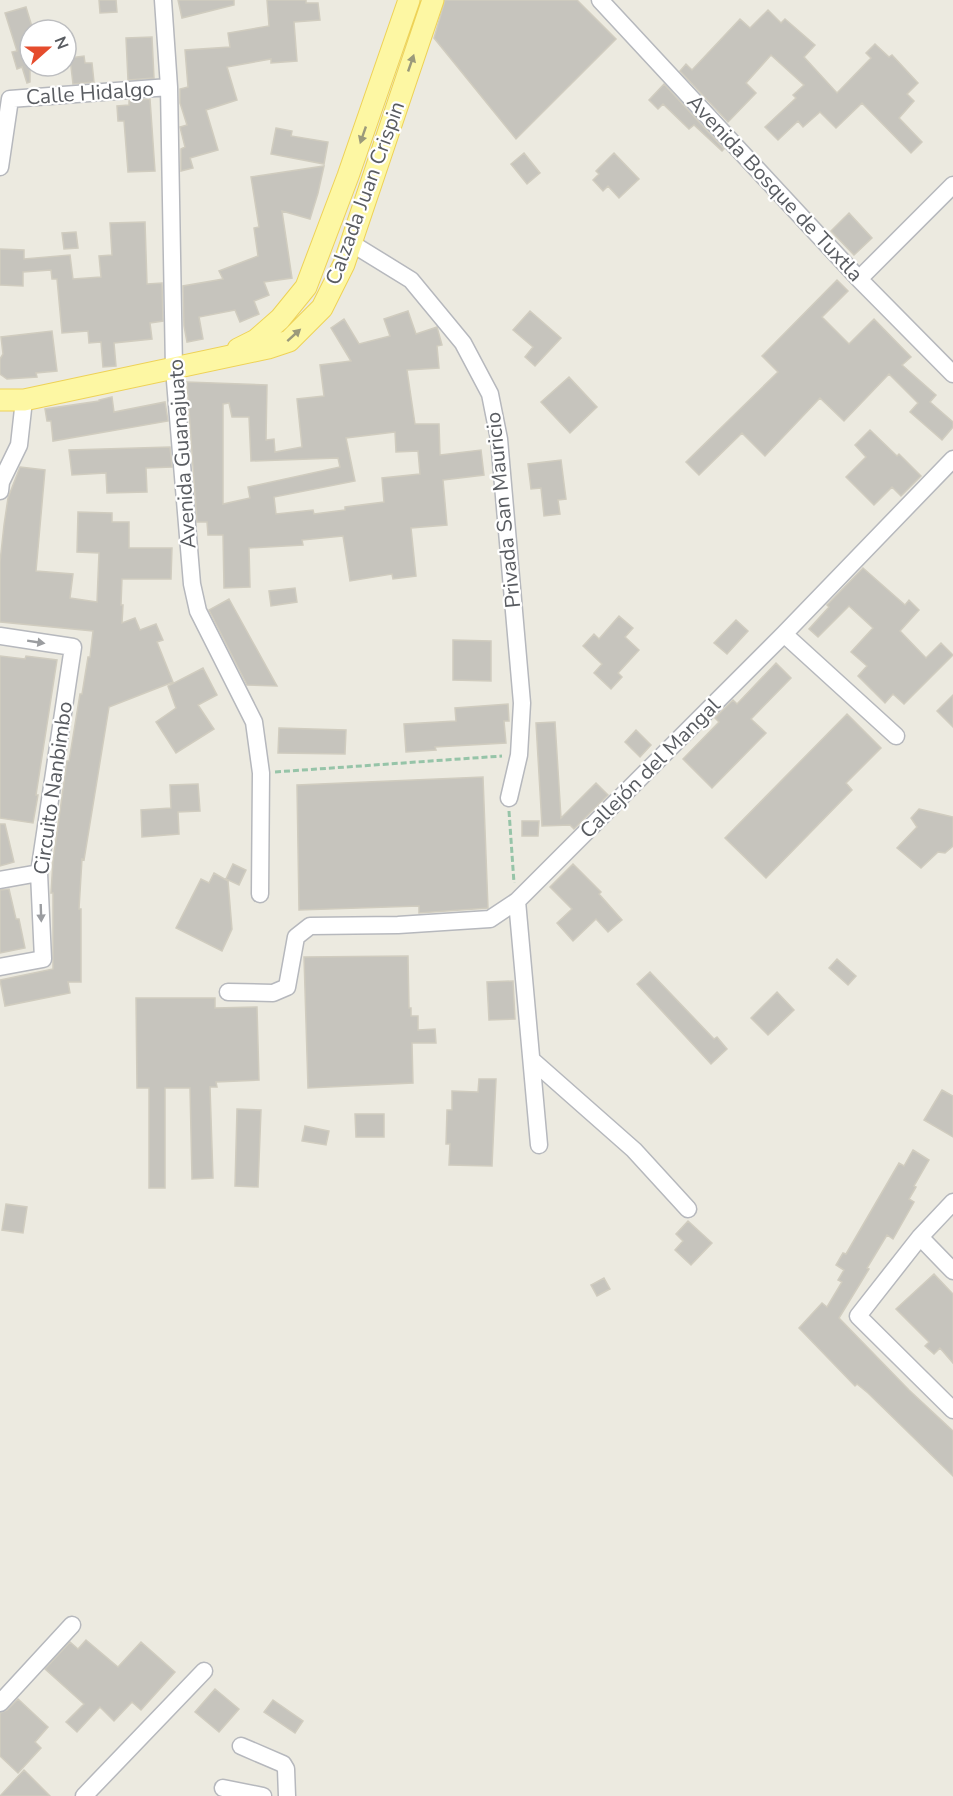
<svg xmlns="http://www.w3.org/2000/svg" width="953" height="1796" viewBox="0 0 953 1796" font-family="'Nunito Sans',sans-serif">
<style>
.building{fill:#c6c4bd;stroke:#d0ccbf;stroke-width:1.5;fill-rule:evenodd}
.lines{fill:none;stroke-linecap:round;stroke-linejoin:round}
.minor-casing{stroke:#b6b8bd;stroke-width:19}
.major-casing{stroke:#eed257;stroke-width:23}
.path{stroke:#96c4a8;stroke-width:3;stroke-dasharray:6 3;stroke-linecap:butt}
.minor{stroke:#fff;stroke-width:16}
.major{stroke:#fdf7a3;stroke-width:21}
.oneway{fill:#9b9a7b}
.oneway2{fill:#9b9da0}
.labels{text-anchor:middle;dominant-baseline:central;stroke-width:4.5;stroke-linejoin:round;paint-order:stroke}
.street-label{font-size:21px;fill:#595c61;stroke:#fff}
</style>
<rect width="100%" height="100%" fill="#eceae0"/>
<path class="building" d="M99,0H116L117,12L100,13Z
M178,0H234V5L182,18Z
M267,0H306V3H318L320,20L294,22L297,61L271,63V59L227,67L237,100L206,110L218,150L190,158L193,168L181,171V149L185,147L180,127L187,125L180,103V89L188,87L185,50L230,47L228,33L269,26Z
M445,0H577L616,39L516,139L434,38Z
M26,7L33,30H30V82L27,83L22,67L17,69L12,52L17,51L5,13Z
M768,10L781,23L785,19L815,45L804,57L837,93L871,58L866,53L875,44L889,57L892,55L918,83L907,94L914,101L899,118L922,142L911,153L862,103L836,128L820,112L803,127L798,121L778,140L765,127L796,98L793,95L804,85L771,55L746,83L756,93L728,122L680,71L686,64L692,70L740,19L750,28Z
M152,37L154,78L128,80L126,38Z
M84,56L85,63H92L94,82L73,84L70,58Z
M664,84L724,149L722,151L694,125L689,129L663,104L658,109L649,100Z
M150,99L155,171L128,172L124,121H118L117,106L129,105V101Z
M276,128L292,131L291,136L328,142L324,164L271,154Z
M524,153L540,173L527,184L511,164Z
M614,153L639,179L619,198L608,186L603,191L593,180L599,174L596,171Z
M324,166L318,193L310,219L282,211L292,278L264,282L269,295L254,301L259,314L240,322L235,310L199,317L203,339L187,342L184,326L183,286L223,279L219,271L258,256L254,228L259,227L251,177Z
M849,213L872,238L854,255L831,231Z
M145,222L147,284L162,283L163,321L150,323L152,339L114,343L116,366L103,367L101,342L89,343L88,331L62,333L57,279H52L51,270L23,272V286L0,285V249L24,250V259L70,255L73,279L101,277L99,256L112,255L110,223Z
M76,232L78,248L64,249L62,233Z
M837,280L848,291L822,317L849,344L874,319L911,357L902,365L936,395L930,402L953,422V427L942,440L910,412L918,403L889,374L844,421L820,398L765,456L742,433L699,475L686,462L778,372L762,356Z
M408,311L416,334L437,327L442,345L437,346L439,368L407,370L415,424H439L440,455L481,450L484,475L443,480L447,525L411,528L416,576L393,579L392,574L350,581L343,536L302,540L303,545L249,548L250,587L224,588L223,535H208L207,522H197L187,382L267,385L266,440L274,439L275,452L302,447L297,399L324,396L320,365L351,361L331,328L344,319L359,344L390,336L384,319ZM229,403L232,417H249L251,461L338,458L340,467L248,487L250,498L223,504V404ZM395,432L396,452L418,451L420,474L382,478L384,502L345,507V510L314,514L313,510L276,514L274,497L355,481L346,438Z
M530,311L561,338L535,366L525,357L533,347L513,330Z
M52,331L57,371L36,373L37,377L7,379L0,374V359L3,354L1,337Z
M569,377L597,407L570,433L541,402Z
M112,397L114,412L165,402L168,421L53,441L51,421H47L45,409L99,401V400Z
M870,430L897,456L899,454L921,476L901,496L892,487L874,505L846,477L866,457L855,445Z
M170,447L172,467L146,468L147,492L107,493L106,473L72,475L69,450Z
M561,460L566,499L558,500L560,514L544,516L541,488L531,489L528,464Z
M20,467L45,470L36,571L73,574L70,598L97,602L99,553L77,552L78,512L112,513V522H129V548H172L171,579H122L121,605H123L122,623L135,618L140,630L156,624L163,640L157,642L173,682L109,707L84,860L82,859L79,909H81V982H68L70,993L5,1006L0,980L53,969V893H51L53,861L67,761H69L80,694H82L88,657H90L93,631L0,622V562L4,525L8,498Z
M863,568L905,605L909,600L919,610L900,631L926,658L941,643L953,655L904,704L893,694L885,703L858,676L867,666L851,652L873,628L849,606L818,637L809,629L829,607L827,605Z
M295,588L297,602L271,606L269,591Z
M229,599L277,686L247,685L209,610Z
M619,616L633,628L625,637L639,650L618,673L622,677L611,689L594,673L602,664L583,646L594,634L599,639Z
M736,620L748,631L727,654L714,643Z
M453,640L491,641V681L453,680Z
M0,656L25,659L26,656L57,660L36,795H38L33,823L0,818Z
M776,663L791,678L751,719L766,733L712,788L683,759L719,722L715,718L733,700L737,704Z
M203,668L217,695L198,705L214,729L176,753L156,722L176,708L168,686Z
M953,695V727L937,711Z
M508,704L509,721H504L506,743L435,747L436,750L406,752L404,724L456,721L455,708Z
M847,714L881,748L846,783L852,790L766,878L725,838Z
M555,722L561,818L596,783L608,795L574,829L570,825L542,826L536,723Z
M279,728L346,730L345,754L278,753Z
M636,730L651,745L640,757L625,742Z
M483,777L488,908L419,913V906L299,910L297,785Z
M198,784L200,811L178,812L179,834L142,837L141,810L171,808L170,785Z
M919,809L953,817V846L945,853L938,852L921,868L897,848L917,827L911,818Z
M522,821H539L538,836H522Z
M0,824H5L14,862L0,866Z
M233,864L246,870L239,885L226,879Z
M573,864L601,892L599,894L622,920L608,932L596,919L573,941L557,923L572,909L550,887Z
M214,873L228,881L232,929L222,951L176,928L201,879L209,883Z
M9,889L16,919H19L25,948L0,953V890Z
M408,956L409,1008H411V1016H418V1030L435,1029L436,1043H412L413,1083L308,1088L304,957Z
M837,959L856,976L848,985L829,968Z
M650,972L714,1039L717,1037L727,1049L711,1064L637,984Z
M513,981L515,1019L489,1020L487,982Z
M777,992L794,1010L768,1035L751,1018Z
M136,998H215V1008L257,1007L259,1080L216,1082L217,1087H210L213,1178L192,1179L190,1088H165V1188H149V1088H137Z
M479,1079H496L492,1166L449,1165L450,1144H446L447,1110H452V1091L478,1092Z
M942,1090L953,1096V1137L924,1120Z
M237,1109L261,1110L258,1187L235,1186Z
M355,1114H384V1137H356Z
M305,1126L329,1131L326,1145L302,1141Z
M913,1150L929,1160L914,1186L916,1187L909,1199L914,1202L893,1239L887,1235L867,1268L869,1269L839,1318L909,1390L953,1431V1476L868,1393L857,1384L855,1386L799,1328L822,1303L827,1307L842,1282L838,1280L844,1270L836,1265L843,1253L846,1254L899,1163L904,1166Z
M6,1204L27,1207L23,1233L2,1230Z
M688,1221L712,1243L691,1265L675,1250L683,1241L676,1234Z
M934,1274L953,1294V1363L940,1348L934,1354L925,1346L929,1342L896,1309Z
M604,1278L610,1289L597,1296L591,1285Z
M86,1640L118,1667L141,1642L175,1672L141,1710L132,1702L114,1721L100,1707L77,1732L66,1722L84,1704L45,1669L70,1642L78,1649Z
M215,1689L239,1709L219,1732L195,1712Z
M18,1699L48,1727L35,1742L41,1748L18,1773L0,1756V1713L7,1710Z
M273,1700L303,1721L295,1733L264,1712Z
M24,1770L50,1796H0Z"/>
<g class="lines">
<g class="minor-casing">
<path id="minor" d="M163,0L169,87L174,369L192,584L198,611L254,722L261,773L260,894
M600,0L859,279L953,374
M0,167L10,99L169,87
M351,243L411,280L463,343L490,394L499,439L522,703L519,755L509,798
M859,279L953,185
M0,491L1,482L19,445L24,400
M784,634L896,736
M0,636L73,647L39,873L43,959L0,967
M0,880L39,873
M517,901L539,1145
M228,992L273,993L287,987L296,937L310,926L398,925L490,919L517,901L784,634L953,459
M532,1060L634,1150L688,1209
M953,1202L920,1237L858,1316L953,1410
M920,1237L953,1271
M0,1703L72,1625
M241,1746L283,1764L286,1769L287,1796
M223,1788L263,1796
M84,1796L204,1671"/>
</g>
<g class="major-casing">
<path id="major" d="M238,349L256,340L280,319L306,287L348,176L409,0
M0,400H24L268,348L289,341L322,308L344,264L433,0"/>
</g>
<path class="path" d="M275,772L502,756
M509,811L514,883"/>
<use href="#minor" class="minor"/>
<use href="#major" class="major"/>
</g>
<defs><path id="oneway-solid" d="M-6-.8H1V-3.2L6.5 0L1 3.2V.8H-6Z" transform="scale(1.5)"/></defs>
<g class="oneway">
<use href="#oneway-solid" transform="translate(411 63) rotate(-71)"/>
<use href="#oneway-solid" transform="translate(363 135) rotate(109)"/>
<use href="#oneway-solid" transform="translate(294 335) rotate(-42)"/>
</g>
<g class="oneway2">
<use href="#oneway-solid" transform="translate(36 642) rotate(9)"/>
<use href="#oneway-solid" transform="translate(41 913) rotate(88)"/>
</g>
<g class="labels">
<g class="street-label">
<text transform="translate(90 93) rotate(-4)">Calle Hidalgo</text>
<text transform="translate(775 188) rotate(47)">Avenida Bosque de Tuxtla</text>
<text transform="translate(365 193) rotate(-70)">Calzada Juan Crispin</text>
<text transform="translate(182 454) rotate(-94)">Avenida Guanajuato</text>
<text transform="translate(503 510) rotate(-96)">Privada San Mauricio</text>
<text transform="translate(650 768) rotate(-45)">Callejón del Mangal</text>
<text transform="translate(53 788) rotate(-82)">Circuito Nanbimbo</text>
</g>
</g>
<g transform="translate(48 48) rotate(69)"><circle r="28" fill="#ffffff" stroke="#bdbec0" stroke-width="1.5"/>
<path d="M0-4.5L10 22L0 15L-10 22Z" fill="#e54c2d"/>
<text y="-9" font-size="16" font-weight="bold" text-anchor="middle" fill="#595c61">N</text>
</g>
</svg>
